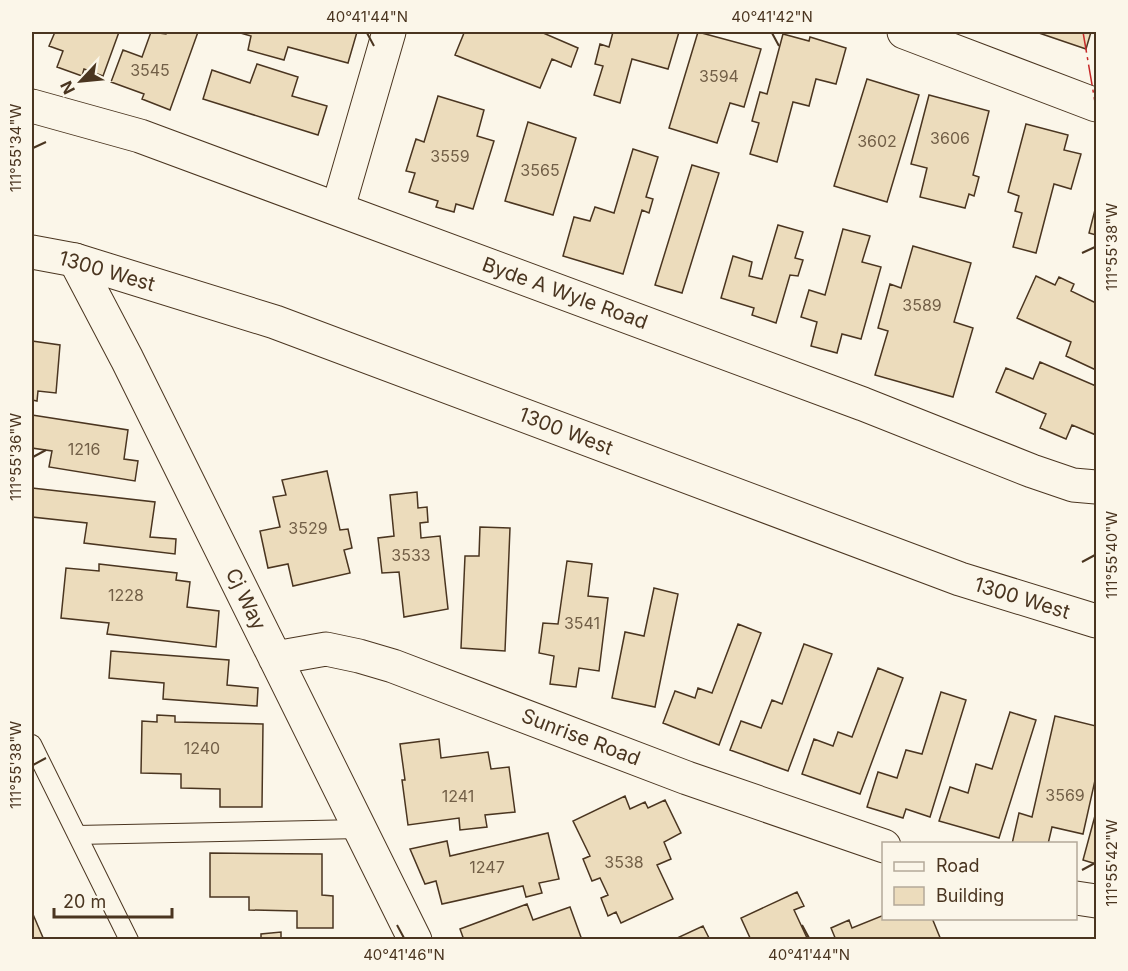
<svg xmlns="http://www.w3.org/2000/svg" width="1128" height="971" viewBox="0 0 1128 971" font-family="Inter,sans-serif">
<style>
.building{fill:#ecdcbc;stroke:#4a3520;stroke-width:1.5}
.lines{fill:none;stroke-linecap:round;stroke-linejoin:round}
.lane-casing{stroke:#4a3520;stroke-width:20}
.street-casing{stroke:#4a3520;stroke-width:35}
.secondary-casing{stroke:#4a3520;stroke-width:35}
.lane{stroke:#fbf6e9;stroke-width:18}
.street{stroke:#fbf6e9;stroke-width:33}
.secondary{stroke:#fbf6e9;stroke-width:33}
.power{stroke:#c62828;stroke-width:1.5;stroke-dasharray:21 4.5 3 4.5;stroke-linecap:butt}
.ticks{fill:none;stroke:#4a3520;stroke-width:2}
.labels{text-anchor:middle;dominant-baseline:central;stroke-width:4.5;stroke-linejoin:round;paint-order:stroke}
.number-label{font-size:16px;fill:#725f47}
.street-label{font-size:20px;fill:#4a3520;stroke:#fbf6e9}
.neatline{fill:none;stroke:#4a3520;stroke-width:2}
.ticks-label{font-size:15px;text-anchor:middle;fill:#4a3520}
</style>
<rect width="100%" height="100%" fill="#fbf6e9"/>
<path class="building" d="M55,32H119L103,76L84,69L82,76L57,67L63,51L49,46Z
M151,32L166,34L167,32H198L170,110L142,99L144,94L111,82L123,50L142,57Z
M237,32H357L348,63L288,47L284,60L248,50L251,36Z
M460,32H541L578,48L571,67L552,59L540,88L455,55L464,33Z
M613,32H679L668,69L632,59L620,103L594,95L603,66L595,64L600,44L609,47Z
M698,32L761,49L744,107L730,103L717,143L669,128Z
M1036,32H1091L1086,49Z
M783,34L809,41L810,37L846,48L836,84L816,79L809,106L793,102L777,162L750,154L759,123L752,121L760,92L767,94Z
M257,64L298,77L292,96L327,106L318,135L203,99L212,70L250,83Z
M867,79L919,95L887,202L834,186Z
M929,95L989,111L973,175L979,177L974,196L969,194L965,208L920,197L927,168L911,164Z
M438,96L484,110L477,136L494,141L473,209L456,204L454,212L436,207L438,201L409,192L415,173L406,171L416,139L424,142Z
M528,122L576,138L553,215L505,201Z
M1026,124L1068,135L1064,150L1081,154L1071,189L1054,184L1036,253L1013,247L1022,213L1015,211L1019,196L1008,192Z
M633,149L658,157L646,197L653,199L649,213L642,210L623,274L563,256L574,217L590,221L595,207L614,213Z
M692,165L719,173L682,293L655,285Z
M1096,206V235L1089,233Z
M778,225L803,232L795,258L803,260L798,276L790,275L776,323L752,315L754,308L721,298L733,256L752,262L749,276L762,279Z
M843,229L870,236L862,262L881,267L861,339L842,334L837,353L811,346L817,322L801,317L809,290L825,295Z
M913,246L971,263L954,322L973,328L953,397L875,375L888,331L878,328L890,284L901,288Z
M1036,276L1055,285L1059,277L1074,284L1071,291L1096,303V370L1066,356L1071,342L1017,318Z
M32,341L60,345L56,393L38,391L37,401L32,400Z
M1040,362L1096,386V435L1072,425L1066,439L1040,428L1046,414L996,392L1006,368L1033,379Z
M32,415L128,430L124,459L138,461L135,481L49,467L52,451L32,448Z
M327,471L340,530L348,529L352,548L344,550L350,573L293,586L288,564L268,568L260,531L280,527L273,497L286,495L282,480Z
M32,488L155,502L150,537L176,539L175,554L84,543L87,523L32,517Z
M417,492L418,508L427,507L428,522L420,523L421,538L440,536L448,609L404,617L399,572L382,573L378,538L394,536L390,495Z
M480,527L510,528L505,651L461,648L465,556H479Z
M567,561L592,564L588,596L608,598L599,671L579,668L576,687L550,684L554,656L539,653L543,623L558,624Z
M99,564L177,573L176,580L190,582L187,607L219,611L216,647L107,634L109,623L61,618L66,568L99,571Z
M654,588L678,594L655,707L612,698L625,632L644,636Z
M738,624L761,633L719,745L663,723L675,691L695,698L698,688L712,693Z
M804,644L832,654L788,771L730,750L741,721L761,728L772,700L782,704Z
M111,651L229,660L227,685L258,688L257,706L163,699L164,683L109,678Z
M878,668L903,678L860,794L802,774L814,739L833,746L838,732L852,737Z
M941,692L966,700L930,817L906,809L903,818L867,807L878,772L897,778L906,750L922,754Z
M1010,712L1036,720L999,838L939,821L950,787L968,793L976,764L992,769Z
M157,715L175,716V722L263,724L262,807H220V789L181,788V774L141,773L142,721L157,722Z
M1055,716L1096,726V776L1083,834L1052,827L1048,844H1012L1019,813L1032,817Z
M439,739L441,758L488,752L491,769L509,767L515,812L485,815L487,827L460,830L459,818L408,825L402,780H405L400,744Z
M625,796L630,809L645,802L648,808L665,800L681,833L664,842L671,859L657,865L673,899L621,923L616,912L608,916L601,898L608,895L600,878L592,881L583,859L590,856L573,821Z
M1096,812V864L1083,860Z
M548,833L559,879L539,883L542,893L526,897L523,886L442,904L436,881L425,884L410,849L447,841L450,856Z
M210,853L322,854V895L333,896V928H297V911L249,910V897H210Z
M797,892L804,906L794,910L808,940H751L741,918Z
M527,904L533,920L570,907L582,940H464L460,929Z
M32,912L44,940H32Z
M884,915V918H932L941,940H836L831,928L849,920L852,928Z
M703,926L710,940H678L677,938Z
M281,932V940H261V934Z"/>
<g class="lines">
<g class="lane-casing">
<path id="lane" d="M32,744L129,940
M77,835L360,829"/>
</g>
<g class="street-casing">
<path id="street" d="M904,32L1096,105
M32,106L140,136L863,404L1032,471L1073,485L1096,487
M338,208L389,32
M75,260L127,359L415,940
M275,658L326,649L359,656L393,666L687,778L884,846
M1076,898L1096,901"/>
</g>
<g class="secondary-casing">
<path id="secondary" d="M32,252L75,260L275,322L960,579L1096,621"/>
</g>
<use href="#lane" class="lane"/>
<use href="#street" class="street"/>
<use href="#secondary" class="secondary"/>
<path class="power" d="M1083,32L1096,108"/>
</g>
<path class="ticks" d="M367,33L374,46M772,33L779,46M33,148L46,142M1082,253L1095,247M33,457L46,450M1082,562L1095,555M33,765L46,758M1082,870L1095,863M397,925L404,938M802,925L809,938"/>
<g class="labels">
<g class="number-label">
<text x="150" y="70">3545</text>
<text x="719" y="76">3594</text>
<text x="950" y="138">3606</text>
<text x="877" y="141">3602</text>
<text x="450" y="156">3559</text>
<text x="540" y="170">3565</text>
<text x="922" y="305">3589</text>
<text x="84" y="449">1216</text>
<text x="308" y="528">3529</text>
<text x="411" y="555">3533</text>
<text x="126" y="595">1228</text>
<text x="582" y="623">3541</text>
<text x="202" y="748">1240</text>
<text x="1065" y="795">3569</text>
<text x="458" y="796">1241</text>
<text x="624" y="862">3538</text>
<text x="487" y="867">1247</text>
</g>
<g class="street-label">
<text transform="translate(107 271) rotate(16)">1300 West</text>
<text transform="translate(565 293) rotate(20)">Byde A Wyle Road</text>
<text transform="translate(566 431) rotate(21)">1300 West</text>
<text transform="translate(1022 598) rotate(17)">1300 West</text>
<text transform="translate(246 599) rotate(64)">Cj Way</text>
<text transform="translate(581 737) rotate(21)">Sunrise Road</text>
</g>
</g>
<rect width="1128" height="971" fill="none" stroke="#fbf6e9" stroke-width="66"/>
<rect x="882" y="842" width="195" height="78" fill="#fbf6e9" stroke="#b4a999" stroke-width="1.5"/>
<rect x="894" y="862" width="30" height="9" fill="#fbf6e9" stroke="#b4a999" stroke-width="1.5"/>
<text x="936" y="872" font-size="18" fill="#4a3520">Road</text>
<rect x="894" y="887" width="30" height="18" fill="#ecdcbc" stroke="#b4a999" stroke-width="1.5"/>
<text x="936" y="902" font-size="18" fill="#4a3520">Building</text>
<g transform="translate(81 81) rotate(244)" stroke="#fbf6e9" stroke-width="4.5" paint-order="stroke">
<path d="M0-4.5L10 22L0 15L-10 22Z" fill="#4a3520"/>
<text y="-9" font-size="16" font-weight="bold" text-anchor="middle" fill="#4a3520">N</text>
</g>
<path d="M54 908v9h118v-9" fill="none" stroke="#4a3520" stroke-width="3"/>
<text x="63" y="908" font-size="18" fill="#4a3520" stroke="#fbf6e9" stroke-width="4.5" paint-order="stroke">20 m</text>
<rect x="33" y="33" width="1062" height="905" class="neatline"/>
<g class="ticks-label">
<text x="367" y="22">40°41'44"N</text>
<text x="772" y="22">40°41'42"N</text>
<text transform="translate(16 148) rotate(-90)" y="5">111°55'34"W</text>
<text transform="translate(1112 247) rotate(-90)" y="5">111°55'38"W</text>
<text transform="translate(16 457) rotate(-90)" y="5">111°55'36"W</text>
<text transform="translate(1112 555) rotate(-90)" y="5">111°55'40"W</text>
<text transform="translate(16 765) rotate(-90)" y="5">111°55'38"W</text>
<text transform="translate(1112 863) rotate(-90)" y="5">111°55'42"W</text>
<text x="404" y="960">40°41'46"N</text>
<text x="809" y="960">40°41'44"N</text>
</g>
</svg>
